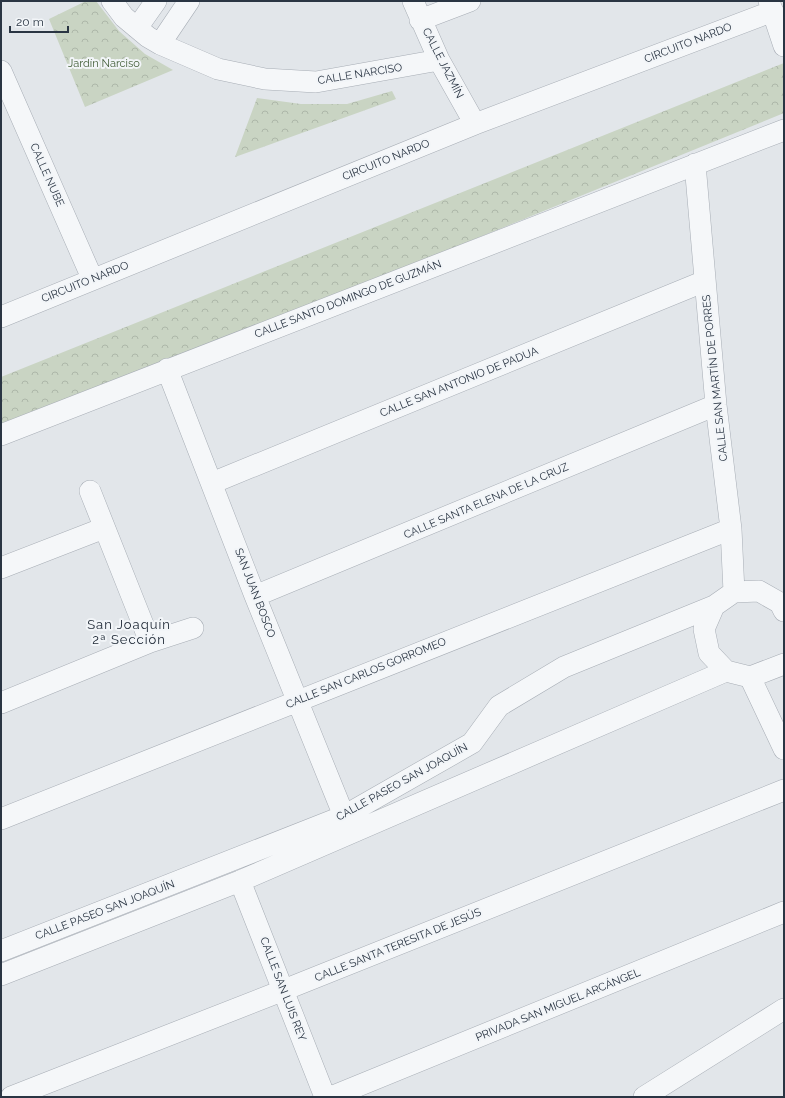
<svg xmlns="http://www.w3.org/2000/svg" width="785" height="1098" viewBox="0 0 785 1098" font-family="Raleway,sans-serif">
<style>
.forest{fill:url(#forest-crowns)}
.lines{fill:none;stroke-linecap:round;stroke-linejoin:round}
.minor-casing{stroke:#a7adb5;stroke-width:22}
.minor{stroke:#f5f7f9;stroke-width:21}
.labels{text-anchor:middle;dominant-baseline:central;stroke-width:4;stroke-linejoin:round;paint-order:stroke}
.street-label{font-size:11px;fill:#2a3543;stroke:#f2f5f8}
.park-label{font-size:11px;fill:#425e38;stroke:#f2f5f8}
.quarter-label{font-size:13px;letter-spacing:1px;fill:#1c2633;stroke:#f2f5f8}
</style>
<defs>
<pattern id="forest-crowns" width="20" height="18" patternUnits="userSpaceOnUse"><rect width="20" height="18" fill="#c9d4c3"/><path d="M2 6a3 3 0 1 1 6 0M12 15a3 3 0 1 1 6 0" fill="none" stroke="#adb7a9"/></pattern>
</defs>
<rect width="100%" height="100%" fill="#e2e6ea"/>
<path class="forest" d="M86,1H96L119,31L145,54L173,70L85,107L49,19Z
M784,63V113L1,432V377Z
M392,91L396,99L235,157L257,98L301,104H347Z"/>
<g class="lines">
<g class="minor-casing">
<path id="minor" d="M112,1L124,17L148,37L160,44L218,69L265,79L316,82L439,60
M413,1L439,60L475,124
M769,1L784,46
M420,20L470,1
M137,28L156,1
M160,44L189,1
M1,71L92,278
M695,164L716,405L731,529L734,592
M1,317L475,124L773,11
M167,369L255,596L344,816
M1,435L784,130
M212,483L705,281
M90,491L150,642
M1,568L104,528
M255,596L716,405
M784,611L780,603L759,591L734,592L714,606L704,629L709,653L726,671L750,677L784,664
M750,677L784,749
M1,703L150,642L193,628
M1,819L731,529
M240,881L325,1097
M1,951L344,816L472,743L499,706L564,667L714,606
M1,975L240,881L726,671
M11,1097L284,990L784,790
M331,1097L784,912
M644,1097L784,1009"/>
</g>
<use href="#minor" class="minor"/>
</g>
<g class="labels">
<g class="street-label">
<text transform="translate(688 43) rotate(-21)">CIRCUITO NARDO</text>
<text transform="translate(443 63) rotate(63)">CALLE JAZMÍN</text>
<text transform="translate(360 74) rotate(-9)">CALLE NARCISO</text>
<text transform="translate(386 160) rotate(-22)">CIRCUITO NARDO</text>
<text transform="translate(47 175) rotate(66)">CALLE NUBE</text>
<text transform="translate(85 282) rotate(-22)">CIRCUITO NARDO</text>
<text transform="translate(348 299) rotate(-21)">CALLE SANTO DOMINGO DE GUZMÁN</text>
<text transform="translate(715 378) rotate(-96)">CALLE SAN MARTÍN DE PORRES</text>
<text transform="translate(459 382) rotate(-22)">CALLE SAN ANTONIO DE PADUA</text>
<text transform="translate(486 501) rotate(-23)">CALLE SANTA ELENA DE LA CRUZ</text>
<text transform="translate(255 593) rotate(69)">SAN JUAN BOSCO</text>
<text transform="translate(366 673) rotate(-22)">CALLE SAN CARLOS GORROMEO</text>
<text transform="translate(402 782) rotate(-29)">CALLE PASEO SAN JOAQUÍN</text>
<text transform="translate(105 910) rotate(-21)">CALLE PASEO SAN JOAQUÍN</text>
<text transform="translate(398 945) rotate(-22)">CALLE SANTA TERESITA DE JESÚS</text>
<text transform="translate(283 989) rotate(69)">CALLE SAN LUIS REY</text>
<text transform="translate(558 1005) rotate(-22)">PRIVADA SAN MIGUEL ARCÁNGEL</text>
</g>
<g class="park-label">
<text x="104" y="63">Jardín Narciso</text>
</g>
<g class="quarter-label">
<text x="129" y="624">San Joaquín<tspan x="129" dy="15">2ª Sección</tspan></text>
</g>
</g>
<rect width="785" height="1098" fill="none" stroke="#2a3543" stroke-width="4"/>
<path d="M10 26v6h58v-6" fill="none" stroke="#2a3543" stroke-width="2"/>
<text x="16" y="26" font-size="12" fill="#2a3543" stroke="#f2f5f8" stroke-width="3" paint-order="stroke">20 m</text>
</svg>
